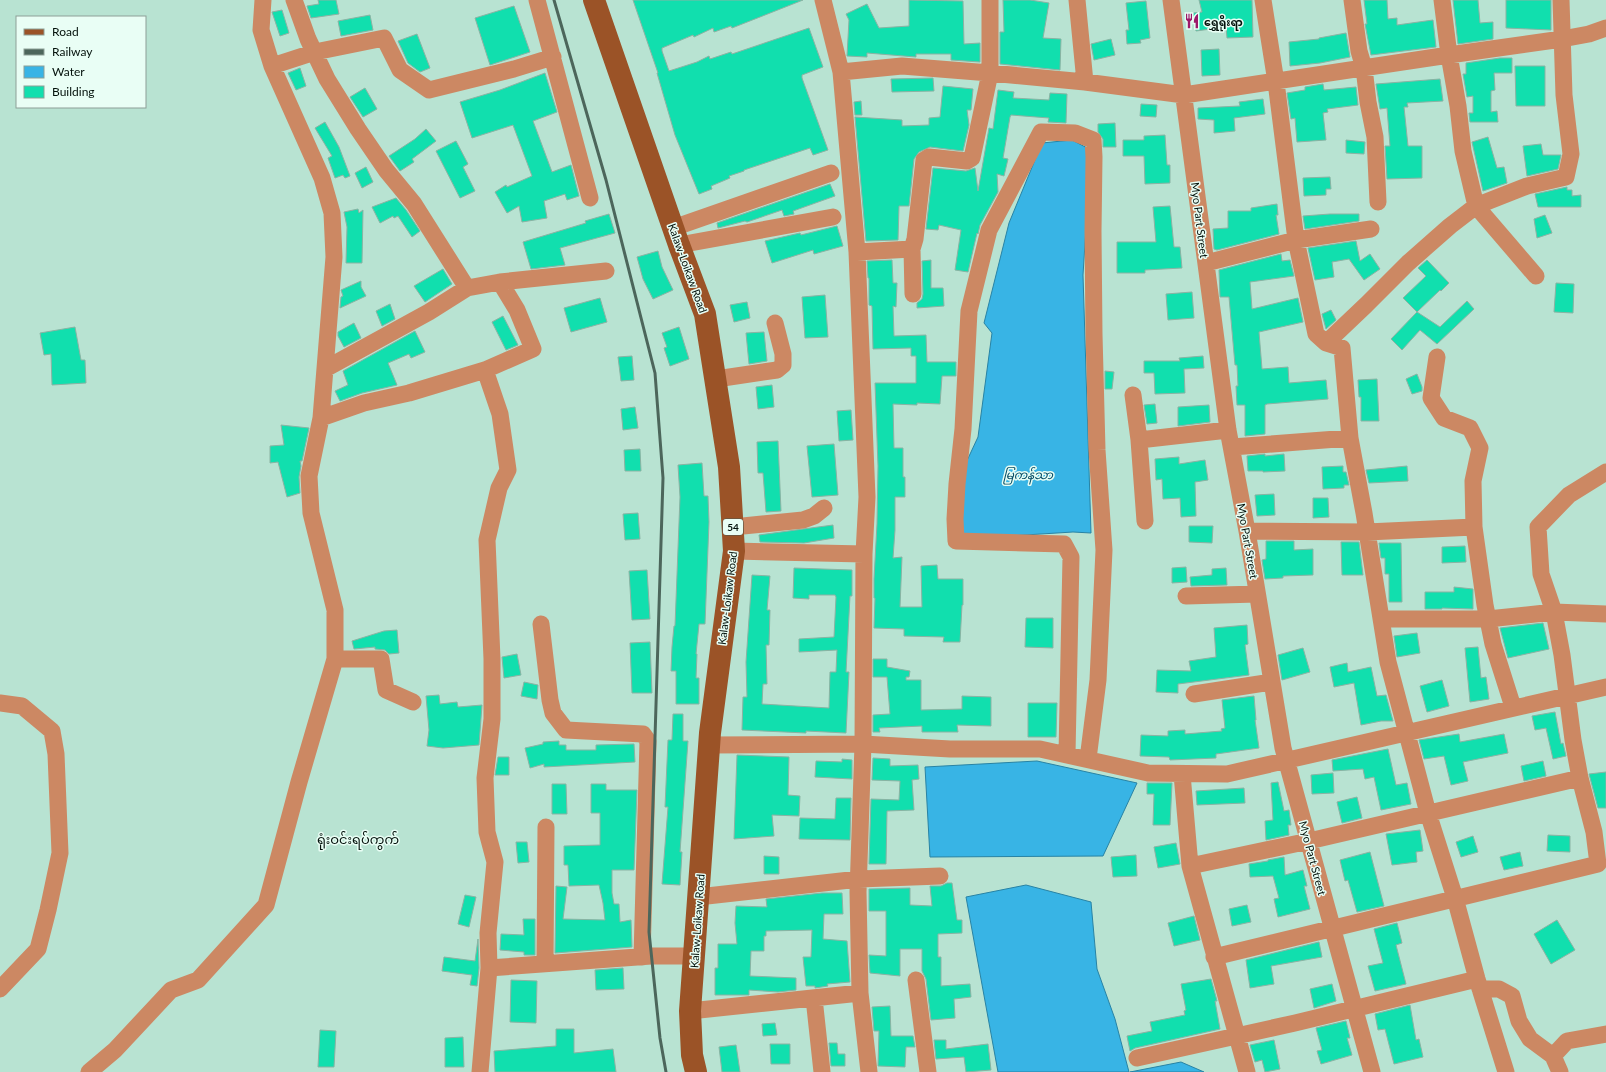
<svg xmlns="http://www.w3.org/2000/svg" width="1606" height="1072" viewBox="0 0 1606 1072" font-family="Lato,'Noto Sans Myanmar',sans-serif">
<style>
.water{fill:#38b4e5;stroke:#2883a4}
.building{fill:#11dfae;stroke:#8ab3a3}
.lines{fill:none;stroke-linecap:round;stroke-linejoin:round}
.minor{stroke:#cc8863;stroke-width:17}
.major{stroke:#9b5327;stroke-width:22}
.rail{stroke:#4c665b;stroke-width:3}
.labels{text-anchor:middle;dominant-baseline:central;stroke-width:3;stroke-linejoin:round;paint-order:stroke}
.shield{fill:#e9fef5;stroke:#485851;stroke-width:1}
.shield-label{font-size:10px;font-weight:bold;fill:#03110b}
.poi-label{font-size:11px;font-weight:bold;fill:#03110b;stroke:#e9fef5;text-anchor:start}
.street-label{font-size:11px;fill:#03110b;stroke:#e9fef5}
.water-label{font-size:12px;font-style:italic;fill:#064d66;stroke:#e9fef5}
.quarter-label{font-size:13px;fill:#03110b;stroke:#e9fef5}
</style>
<rect width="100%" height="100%" fill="#b8e3d2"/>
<path class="water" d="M1072,140L1091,150L1083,275L1091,533L1073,532L961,539L964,467L978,437L992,333L984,323L1009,223L1042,143Z
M1037,761L1137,783L1103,856L930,857L925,767Z
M1026,885L1091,902L1097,969L1115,1019L1129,1072H998L966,897Z
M1181,1062L1204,1072H1130Z"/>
<path class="building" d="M318,0H336L339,14L311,18L307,6L319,4Z
M633,0H803L732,28L731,26L714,32L713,28L694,37L693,35L662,48V51L669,71L697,62L709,56L710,59L731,52L732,54L809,28L823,67L802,75V78L828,150L813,155L810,148L744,170V171L729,176L730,178L711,186L712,189L699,194L675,135L657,73H658Z
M909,0L963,1L964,44L980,43V62L951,60V54H916V57L867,53V57L847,56L849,20L846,14L867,4L879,28L909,26Z
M1003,0H1030L1049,3L1043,38L1061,39L1060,70L1000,64V32H1004Z
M1199,0H1252L1253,37L1227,38L1226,27L1196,31L1193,13L1202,12Z
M1364,0H1387L1388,19L1397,18V25L1433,20L1436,47L1371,55L1365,24H1367Z
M1453,0H1478L1480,23L1493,22V39L1458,44Z
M1506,0H1551V30L1506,28Z
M1146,1L1150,38L1140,40L1141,43L1127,44L1126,30H1129L1126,3Z
M514,6L530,52L490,65L475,18Z
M282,10L289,33L280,36L272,12Z
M370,15L373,30L341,36L338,21Z
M1346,33L1350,57L1320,63L1290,66L1289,42L1319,39V38Z
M417,34L430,68L420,72L408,63L398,41Z
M1111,39L1115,55L1094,60L1091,44Z
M1219,49L1220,75L1202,76L1201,50Z
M1500,58H1512V73H1494L1495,90L1491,91V112L1497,111L1498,122H1470L1469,113H1473V96L1467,97L1463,74H1466V63Z
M1515,66H1545V106H1516Z
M300,68L306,86L296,90L288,73Z
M545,73L557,112L533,121L552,172L571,165L579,196L567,200L565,194L544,201L547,218L522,222L519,206L507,213L495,192L506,185L507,187L532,176L513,125L472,138L460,102L500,90Z
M933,78L934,91L892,92L891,79Z
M1440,79L1443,101L1407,103L1408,107H1404L1408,146H1422V178L1387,179L1385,146H1390L1387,108L1380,109L1376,84Z
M1323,84L1324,90L1356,87L1358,105L1327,109L1328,112L1323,113L1326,140L1297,142L1295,118L1291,119L1287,93L1305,90V87Z
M943,86L973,89L971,110H967L969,125L963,151L930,147L919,152L914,159L909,206H899L898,240L866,241L855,117L902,120V126L929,125V118L940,117Z
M365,88L377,109L363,117L350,97Z
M998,90L1014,92L1013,98L1049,100L1050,93L1067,94L1066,123L1048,122L1049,118L1011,115L1010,117L1003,158L1008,159L1004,176L997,174L998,192L980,225L978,234L977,233L968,272L955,270L961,230L939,225L938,230L926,229L933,168L966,171L975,168L978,191L989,128L993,129Z
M1263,99L1265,114L1234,118L1235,131L1214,133V120L1198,119V108L1240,106L1239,102Z
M861,101L862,115H855L854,102Z
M1141,104L1157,105L1156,117L1140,116Z
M325,122L339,147L350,176L345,178L343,175L335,178L328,158L332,156L315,128Z
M1115,123L1116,147H1103V139L1098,132V124Z
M426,129L436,141L412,159L414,162L400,171L389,156L415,139Z
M1165,135L1167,165H1170V183L1145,184L1144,156H1123V140H1144V136Z
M1488,137L1497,168L1504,167L1507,183L1483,191L1472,142Z
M1346,140L1365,142L1364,154L1346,153Z
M456,141L468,164L463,167L475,191L460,198L436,151Z
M1541,144L1543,155H1561L1558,169L1527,176L1523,146Z
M366,167L373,182L362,188L355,173Z
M1330,177L1331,189H1326V195L1304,196L1303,178Z
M830,184L835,196L793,211L794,214L784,216L782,210L747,222L745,221L718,228L717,223Z
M1567,187V190H1572V196L1581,195V207H1538L1535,194Z
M396,198L406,210L420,231L412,237L398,216L394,218L393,216L380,223L372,207Z
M1277,204L1278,215H1276L1279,234L1217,250L1214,249L1213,229L1228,228V211H1251V208Z
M1170,206L1174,247H1180L1182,268L1145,270V273H1117V242H1156L1153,207Z
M358,209L359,213L363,210L362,263H346L347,227L344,212Z
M609,214L615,233L560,248L565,265L531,269L523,242L586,223L585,221Z
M1330,214H1359V221L1305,229L1303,216Z
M1545,215L1552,233L1537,238L1534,219Z
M837,226L843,246L814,254L813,250L772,263L765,241L800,233L801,235Z
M1356,241L1360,261L1370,254L1380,269L1364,280L1349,259L1332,262L1334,277L1315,280L1308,248Z
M658,251L662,267L673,290L653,299L643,279L637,257Z
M1281,254L1282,261L1290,260L1294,276L1250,282L1252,309L1298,298L1303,322L1259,332L1262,369L1288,367L1289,383L1326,380L1328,399L1267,404L1265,405V434L1245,436V405H1237L1236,386H1238L1237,365H1235L1229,297H1220L1219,270Z
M892,260L893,283H897L896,307L893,306L894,336L926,335L927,362H956V376H942L940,404L917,403V405L893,404L894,448H903V477H905V497H895V530L893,558L902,557L900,607H922L921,566L937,565L938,579H963V605H962L960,642H943L944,637L904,636V629L874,628L875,598H874V579L877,524L878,466L875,383H916V356H911V348L873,349L872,306L869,305V278H868L867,261Z
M931,260V288H943L944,306L917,308V303L922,299L923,294L922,261Z
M1427,260L1449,283L1441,291L1440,290L1417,312L1403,298L1426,276L1418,268Z
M443,269L452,284L425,302L414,286Z
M361,281V287L366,296L340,308L341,297L343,296L341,290Z
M1556,283L1574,284L1573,313L1554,312Z
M1192,292L1194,318L1168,320L1166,294Z
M825,295L828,337L805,338L802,297Z
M600,298L607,322L571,332L564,308Z
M1467,301L1474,309L1437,344L1420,330L1402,350L1391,339L1417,312L1440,327Z
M747,302L750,318L734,322L730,305Z
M390,304L395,319L382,326L376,311Z
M1331,310L1336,320L1326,329L1322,314Z
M503,316L518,345L506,350L492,322Z
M354,323L361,338L344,347L338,336V332Z
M75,327L81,360H85L86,383L52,385L51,354L44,355L40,333Z
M679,327L689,359L670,366L664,348L667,347L662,333Z
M415,331L425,352L411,358L409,354L388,363L397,385L362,393L340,401L335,391L348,385L343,371Z
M764,332L767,361L749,364L746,333Z
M632,356L634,380L621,381L618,357Z
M1203,356L1204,368L1184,369L1185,393L1155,394L1154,373H1144V361H1180L1179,358Z
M1105,371L1114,372L1112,389H1105Z
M1417,374L1422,387V391L1412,394L1406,379Z
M1377,379L1379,421H1361V397H1359L1358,380Z
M772,385L774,407L758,409L756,387Z
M1155,404L1157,423L1147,424L1144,405Z
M1209,405L1210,422L1178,426V407Z
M635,407L638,428L623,430L621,409Z
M851,410L853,440L839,441L837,411Z
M281,425L309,428L302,461H300L301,466L299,477L300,493L287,497L278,462L270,463V446L284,445Z
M778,441L781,511L766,512L763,473H758L757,442Z
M834,444L838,495L812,497L807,446Z
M640,449L641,471H625L624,450Z
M1265,454V456L1284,454L1285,471L1263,472V471H1248L1247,456Z
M1179,457V464L1205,460L1208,480L1195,482L1196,516L1181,517L1180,498L1163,499L1162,479L1156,480L1155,459Z
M702,463L704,496H708L709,522L705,624H699L696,654H697L696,678H699V704H676V671H671L672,647L674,626H675L680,497L678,465Z
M1343,466V472H1346L1349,485H1344V488L1323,489L1322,467Z
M1407,466L1408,481L1369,483L1366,470Z
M1274,494L1275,515L1257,516L1255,495Z
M1313,498H1328L1329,517L1313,518Z
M638,513L640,539L625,540L623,514Z
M833,525L834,538L804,543L760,542L759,535Z
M1189,526H1213L1212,543L1189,542Z
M1266,541H1294V550L1313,549V575L1283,576V578L1265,579L1262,560L1266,559Z
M1341,542H1359L1363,575H1342Z
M1379,543H1401L1402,602H1389V574H1385V558H1381Z
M1465,546L1466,562L1442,563V547Z
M1186,567L1187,582L1172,583V568Z
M794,568L852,570V596H850L846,672H849L846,733L806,731V733L742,730L743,697H747L746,662L752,575L770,576L767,610H770L769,645H766L767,684H763L762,704L829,708L830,672H836L837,650L799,652V639L834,637L836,597L835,595H809V599L793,598Z
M1226,568L1227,585L1191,586L1190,577L1212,575V569Z
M647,570L650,619L632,620L629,571Z
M1454,587L1473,589V609L1442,608V609H1425V592H1454Z
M1026,618H1053V648L1025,647Z
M1543,623L1549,649L1508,658L1500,628Z
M1247,625L1248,644L1245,645L1249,675L1178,684V693L1156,692L1157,670L1191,671L1189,661L1216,657L1214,628Z
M397,630L399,653L389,654L385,650L375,649V647L354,649L352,641L384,631Z
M1417,633L1420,653L1397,657L1394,636Z
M650,642L652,693H632L630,643Z
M1478,647L1481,678L1486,677L1489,699L1470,702L1465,648Z
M1303,648L1310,672L1282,680L1278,655Z
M517,654L521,675L504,678L502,657Z
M873,659H887V667L910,671L909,677H906V680H921V710L962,709V696L991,697V726L957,725L958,732H922V726L879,728L880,732H873V715L890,714L887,677H873Z
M1347,663L1348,672L1371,667L1377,696L1386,695L1393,721H1381L1361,725L1354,683L1334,687L1330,667Z
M1442,680L1449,706L1427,712L1420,686Z
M524,682L538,685L537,699L521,696Z
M439,695L440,704L457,702L458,707L482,705L479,745L443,748L427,746L429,730L426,696Z
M1254,696L1256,720H1255L1259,748L1216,754V758L1170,760L1169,757L1140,756L1141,735L1168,736V731L1185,730V734L1222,731L1221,729L1225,728L1222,700Z
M1028,703H1057L1056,737H1028Z
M1555,712L1561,744L1563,743L1566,756L1553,759L1546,728L1535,730L1532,716Z
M673,714H683V741H688L680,852H682L680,885L662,884L668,807H665L668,740H672Z
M1459,734L1460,742L1504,734L1508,753L1463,762L1468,781L1451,785L1444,756L1424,759L1419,740Z
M559,741V745H566V750H596V745L634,744L635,762L544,767V764L530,768L525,748L543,744V742Z
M1388,749L1396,785L1407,783L1411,804L1381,810L1374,777L1365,779L1363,769L1333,771L1332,760Z
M737,755L789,757L788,795L800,796L799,816L772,815L774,836L734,839Z
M498,757H509V775H495Z
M873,758L890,759V766L918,765L919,779L912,780L914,810L887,811L886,864H869L871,799L899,800L900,781L872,780Z
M842,759L852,760V779L815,777L816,761L842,762Z
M1543,761L1546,776L1524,781L1521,766Z
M1606,772V808H1598L1589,774Z
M1333,773L1334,793L1312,794L1311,775Z
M1278,782L1284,811L1289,810L1291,825H1288L1289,835L1266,840L1265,821L1273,820L1271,783Z
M1147,783H1172L1170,825H1153L1154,794H1147Z
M552,784H566L567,814H552Z
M591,784H606V790H637L634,870H612V893L614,904H619L620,922L631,920L632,947L555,953L556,886L567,887L563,919L605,920L603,903L599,885L569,886L568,865H564V846L600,845V813H591Z
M1244,788L1245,803L1197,805L1196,791Z
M1357,797L1362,818L1342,823L1337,802Z
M836,798H851L850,840L799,839L800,818L835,819Z
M1420,830L1423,851L1416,852L1417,862L1392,865L1386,834Z
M1548,835L1570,836V852L1547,851Z
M1473,836L1478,852L1461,857L1456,842Z
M516,842H527L529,862L518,863Z
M1176,843L1180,864L1158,868L1154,847Z
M1370,852L1384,906L1357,912L1348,880L1345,881L1340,860Z
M1520,852L1523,866L1504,870L1500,857Z
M1136,855L1137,876L1113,877L1111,857Z
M764,856L779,857V874H764Z
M1284,857L1285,875L1303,870L1307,886H1304L1310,909L1278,917L1274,899L1279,898L1273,876L1250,877L1249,864L1268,861V860Z
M947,883H952L957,920H962V933L938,934V957H941V986L970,984L971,997L954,999L955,1018L931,1020L926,979L922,971V949H900V976L870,973L869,955L886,956V911H869V889L910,888V905L932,906L930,886H941Z
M822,893H842L843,914H824L823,939L847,941L850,982L827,984L828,986L815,988V986H806L803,957H811L812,930L766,931V936H764V951H751L750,976L796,978V990L778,992L749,990V995H715V968H718V944H737L735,923L736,906L767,907L766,899Z
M465,895L476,897L469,927L458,924Z
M1247,905L1251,922L1232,926L1229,909Z
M1194,916L1200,940L1174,946L1168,923Z
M523,919H535V955H524V952L500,950L501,934L524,935Z
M1557,920L1575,950L1551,964L1534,934Z
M1397,923L1402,943L1396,945L1406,984L1375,991L1368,966L1383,963L1374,929Z
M478,939L479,968L477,986L470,985L472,975L442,971L444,957L475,961Z
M1319,942L1322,957L1271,966L1274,984L1250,988L1246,960Z
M623,968L624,989L596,990L595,970Z
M1211,979L1216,997L1217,1001H1215L1220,1029L1135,1048L1130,1051L1127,1036L1152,1031L1150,1022L1185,1015L1184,1011L1186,1010L1181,984Z
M511,980L537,981L536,1023L510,1022Z
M1332,984L1336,1001L1314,1008L1310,989Z
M1410,1005L1416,1040L1419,1039L1423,1057L1394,1064L1385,1029L1378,1030L1375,1014Z
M890,1006L891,1036H913L915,1047H906L905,1067L878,1066L879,1031H874L872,1007Z
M1346,1021L1350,1038H1347L1352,1055L1321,1064L1317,1051L1322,1050L1316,1028Z
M775,1023L777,1035L763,1036L762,1024Z
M556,1029H574V1053L613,1049L616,1072H495L494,1051L556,1046Z
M320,1030L336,1031L334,1067H318Z
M463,1037L464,1067H445V1038Z
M934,1040H946V1049L988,1044L991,1070L966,1072L964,1057L936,1059Z
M1274,1040L1280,1069L1265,1072L1262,1060L1255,1062L1250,1045Z
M829,1043H837L838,1054H845V1066H831Z
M770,1044H790V1064H771Z
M736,1045L740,1072H722L719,1047Z"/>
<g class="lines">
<path class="minor" d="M294,0L308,39L327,79L358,129L386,170L414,204L467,288
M537,0L590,198
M823,0L841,72L857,252L867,497L864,554L863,744L858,892L860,993L869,1072
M1077,0L1085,82
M1171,0L1228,430L1247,531L1283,748L1372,1072
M1263,0L1276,82L1296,240L1371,229
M1352,0L1359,51L1364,68L1368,102L1375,137L1378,202
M1442,0L1449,55L1458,106L1463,151L1476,206L1536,276
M272,66L315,52L384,38L400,70L429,90L514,69L553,57
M841,72L902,66L990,73L1085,82L1184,95L1449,55L1562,39L1589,34L1606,28
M673,228L831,173
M679,245L833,217
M912,249L913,294
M857,252L912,249L915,239L924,160L929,157L967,161L972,158L990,73V0
M1206,263L1296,240L1316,334L1326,343L1342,348L1350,438L1364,513L1388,662L1428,813L1455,898L1477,979L1506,1072
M1326,343L1366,305L1408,263L1450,226L1476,206L1527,186L1566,177L1571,154L1564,95L1561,0
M1437,357L1431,398L1444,418L1470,428L1480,448L1473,481L1474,527L1485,605L1493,644L1513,707
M325,369L429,312L467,288L500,282L606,271
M716,379L777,370L783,365V354L775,323
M1133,395L1139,440
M321,418L364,403L409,393L485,370L533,349L517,310L500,282
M1232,447L1350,438
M1145,521L1139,440L1228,430
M733,527L803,520L814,516L824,508
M1247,531L1367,532L1474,527
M734,551L864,554
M1186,596L1257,594
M1381,619H1488L1554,612L1606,614
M541,624L550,700L553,713L566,730L643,734L648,741L642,957
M335,659H381L386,690L413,702
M1194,694L1272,682
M0,703L22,706L52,731L56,754L60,853L48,910L38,949L0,989
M709,745L863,744L950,749H1040L1148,773L1227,774L1606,687
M1067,754L1071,557L1064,544L956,541L955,519L957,484L963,429L969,311L989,230L1041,132L1075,133L1093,140L1094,157L1093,231L1094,334L1097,450L1104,550L1098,680L1088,759
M1182,774L1190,866L1247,1072
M1190,866L1309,841L1580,778
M698,897L859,879L940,876
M1214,957L1598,864L1594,832L1580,778L1573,740L1562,655L1554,612L1541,574L1538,527L1569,495L1606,472
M545,964L546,827
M489,968L651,956H694
M916,980L928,1072
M1480,989H1499L1512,996L1519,1021L1530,1039L1553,1056L1560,1072
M814,998L822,1072
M690,1011L860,993
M1553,1056L1567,1041L1606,1034
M1137,1058L1295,1023L1477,979
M89,1072L115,1050L171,990L198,980L266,905L299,782L335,659V610L311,513L309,476L321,418L334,257L332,213L322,178L272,66L261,30L263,0
M480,1072L489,968L488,933L495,862L487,832L485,778L492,719V659L487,540L499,488L508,470L500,414L485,370"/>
<path class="major" d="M594,0L679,245L705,314L729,467L734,551L710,733L690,1011L692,1055L696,1072"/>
<path class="rail" d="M554,0L606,180L655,373L663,478L649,932L660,1038L666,1072"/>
</g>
<defs>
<g id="restaurant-bare" transform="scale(1.2)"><path d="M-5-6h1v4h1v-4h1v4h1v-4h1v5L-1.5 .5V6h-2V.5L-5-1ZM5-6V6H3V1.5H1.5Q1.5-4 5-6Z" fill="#9d186a" stroke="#e9fef5" stroke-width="2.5" paint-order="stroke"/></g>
</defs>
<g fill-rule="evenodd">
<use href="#restaurant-bare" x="1192" y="21"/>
</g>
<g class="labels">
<rect class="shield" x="723" y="519" width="20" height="16" rx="3"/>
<g class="shield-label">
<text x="733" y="527">54</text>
</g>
<g class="poi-label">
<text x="1204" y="21">ရွှေရိုးရာ</text>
</g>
<g class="street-label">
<text transform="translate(1200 220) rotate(83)">Myo Part Street</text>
<text transform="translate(688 268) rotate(70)">Kalaw-Loikaw Road</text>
<text transform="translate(1248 541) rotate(80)">Myo Part Street</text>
<text transform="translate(727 598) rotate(-83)">Kalaw-Loikaw Road</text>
<text transform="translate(1313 858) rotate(75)">Myo Part Street</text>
<text transform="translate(697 921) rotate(-86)">Kalaw-Loikaw Road</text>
</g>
<g class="water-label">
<text x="1028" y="474">မြကန်သာ</text>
</g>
<g class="quarter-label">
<text x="358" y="839">ရုံးဝင်းရပ်ကွက်</text>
</g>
</g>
<rect x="16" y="16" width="130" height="92" fill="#e9fef5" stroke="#8d9f97"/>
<rect x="24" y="29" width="20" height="6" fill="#9b5327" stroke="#8d9f97"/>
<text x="52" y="36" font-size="12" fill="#03110b">Road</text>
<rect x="24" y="49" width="20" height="6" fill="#4c665b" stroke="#8d9f97"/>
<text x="52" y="56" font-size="12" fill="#03110b">Railway</text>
<rect x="24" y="66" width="20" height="12" fill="#38b4e5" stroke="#8d9f97"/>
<text x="52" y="76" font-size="12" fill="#03110b">Water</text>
<rect x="24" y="86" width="20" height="12" fill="#11dfae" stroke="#8d9f97"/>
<text x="52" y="96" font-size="12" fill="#03110b">Building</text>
</svg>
